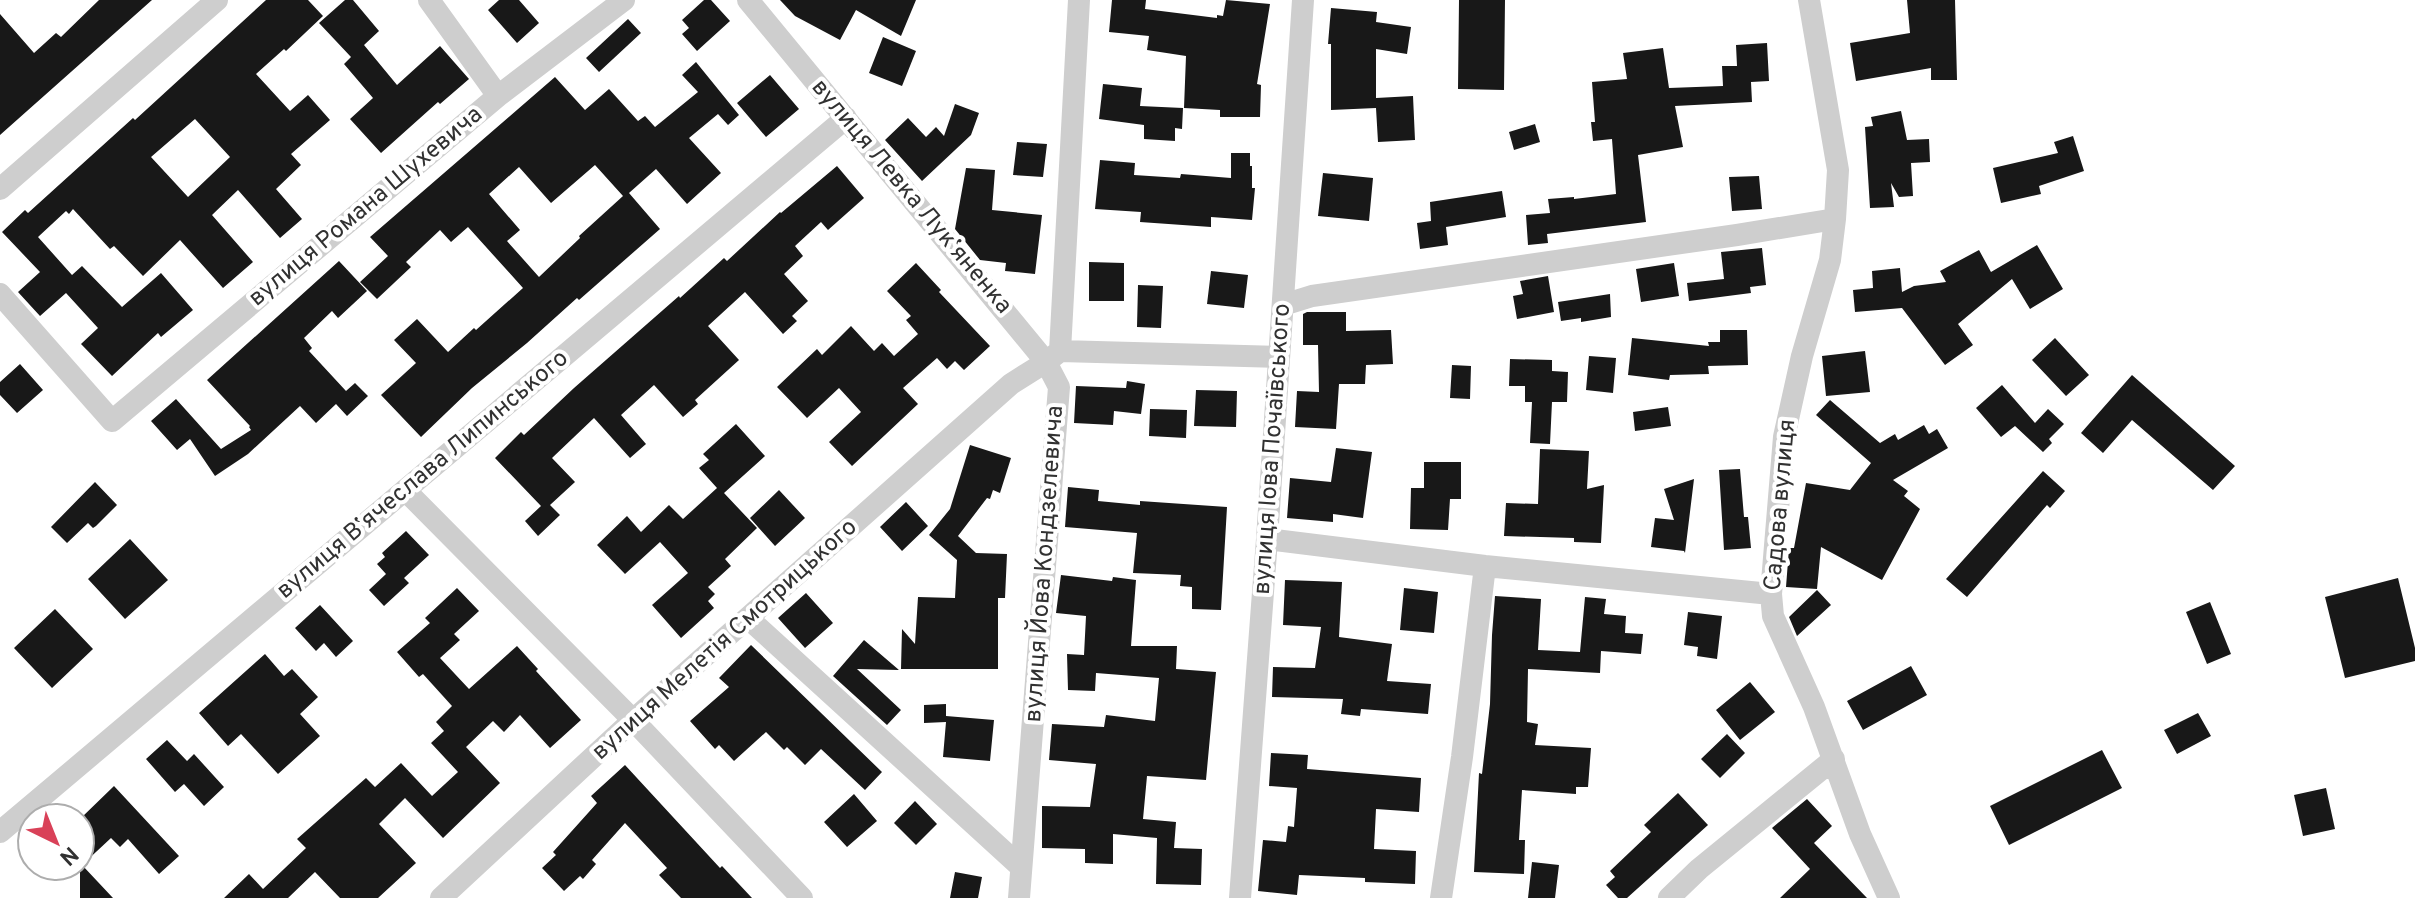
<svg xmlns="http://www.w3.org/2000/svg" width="2415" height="898" viewBox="0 0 2415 898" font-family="Overpass,sans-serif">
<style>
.building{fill:#181818;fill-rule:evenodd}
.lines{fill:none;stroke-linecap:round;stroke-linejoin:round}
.minor{stroke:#cecece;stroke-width:22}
.labels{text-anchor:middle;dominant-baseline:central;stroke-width:8;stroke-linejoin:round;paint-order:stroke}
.street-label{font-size:24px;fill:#313131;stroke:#fff}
</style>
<rect width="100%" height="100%" fill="#fff"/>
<path class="building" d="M99,0H152L0,135V14L34,53L56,33L61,37Z
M266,0H308L323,16L286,51L284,49L256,74L290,111L308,95L330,120L291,154L301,165L276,189L302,219L280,238L238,190L212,215L253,262L223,288L180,240L143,276L114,246L110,249L73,209L69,214L66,211L38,237L72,275L82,266L122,307L161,273L193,310L161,337L158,333L112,376L81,344L98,328L66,293L40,316L18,292L40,272L2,232L25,210L28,213L133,118L135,120ZM195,119L230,157L188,197L151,157Z
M345,0H353L379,31L364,45L397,85L440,46L469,79L440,104L438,102L381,153L350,119L373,98L344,64L351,57L319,23Z
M499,0H519L539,23L517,43L488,10Z
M704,0H711L730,21L697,51L682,34L689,28L682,20Z
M780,0H916L901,36L856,10L840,40L795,16Z
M1112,0H1146L1145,9L1217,18V15L1223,16L1226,0L1270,4L1257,84L1261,85L1260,117H1220V110L1184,108L1186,56L1147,50L1149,36L1109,32Z
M1459,0H1505L1504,90L1458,89Z
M1907,0H1955L1957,80H1931V68L1856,81L1850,43L1910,33Z
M1331,8L1377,12L1376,22L1411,27L1407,54L1376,49V98L1413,96L1415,140L1378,142L1376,108L1331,110V44H1328Z
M628,19L641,33L599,72L586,58Z
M883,37L916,51L902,86L869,73Z
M1767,43L1769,81L1751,82L1752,102L1675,106L1683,147L1638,155L1646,222L1547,234L1548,243L1528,245L1526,215L1550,213L1548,199L1574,197V199L1616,194L1612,139L1593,141L1591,122H1595L1592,82L1627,79L1623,53L1663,48L1669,88L1723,86L1722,66H1737L1736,45Z
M696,62L739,115L728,125L718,114L689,138L721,173L687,204L656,169L629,193L660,229L579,300L577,298L527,343L472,388L421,437L381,395L416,363L394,340L417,319L448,352L474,328L476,330L523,288L468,227L451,242L440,230L406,262L411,267L377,299L360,282L388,256L370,237L555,77L585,110L609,89L638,121L645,116L655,127L698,92L682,75ZM595,165L623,196L579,236L580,238L539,277L507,241L520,230L489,194L519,167L551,203Z
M770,75L799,109L766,137L737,103Z
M1103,84L1142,88L1140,106L1183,108L1182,129L1175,128V141L1144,139V125L1099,119Z
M955,104L979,113L971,135L922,181L885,140L908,118L926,137L936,127L944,136Z
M1901,111L1907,140L1929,139L1930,162L1911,163L1913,196L1899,197L1891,183L1894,207L1870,208L1865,127L1873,126L1871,117Z
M1535,124L1540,142L1514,150L1509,132Z
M2073,136L2084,171L2039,186L2041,194L2001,203L1993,168L2058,153L2054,142Z
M1017,142L1047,144L1043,177L1013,175Z
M1231,153H1250V166H1252V188H1255L1252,220L1211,217V227L1140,222L1141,212L1095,209L1100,160L1135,163L1134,175L1180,178L1181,174L1231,178Z
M837,166L864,198L828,230L821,222L795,246L803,256L784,274L808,301L792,316L797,321L783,334L745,292L708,326L739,360L695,400L698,404L683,417L654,385L621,415L646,444L630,458L594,418L552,458L575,482L550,505L560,515L538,536L525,521L541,506L495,458L521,432L524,435L574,388L679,296L680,298L724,258L727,261L780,212L781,213Z
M966,168L995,170L992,210L1042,215L1035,274L1005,271L1006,263L980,260L955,229Z
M1323,173L1373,178L1369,221L1318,216Z
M1759,176L1762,209L1732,211L1729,177Z
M1502,191L1506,217L1446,227L1448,245L1420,249L1417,223L1431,221L1430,202Z
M2037,245L2063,289L2030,309L2012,279L1958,324L1973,345L1945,365L1902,308L1855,312L1853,290L1873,288L1872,271L1900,268L1902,292L1914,286L1946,282L1940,271L1979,250L1991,272Z
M1762,248L1766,285L1750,287L1751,293L1689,301L1687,283L1724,279L1721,252Z
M339,261L367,291L338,318L332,311L304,338L312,348L309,351L346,391L355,383L368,396L347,416L336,404L316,423L300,406L248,454L215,476L190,439L177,450L151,421L176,399L221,449L251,430L249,427L250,426L207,380Z
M1089,262L1124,263V301H1089Z
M916,263L941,290L939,292L990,346L964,370L955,361L947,369L937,358L903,388L918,404L852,466L829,442L861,412L839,388L807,418L777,387L817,349L822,355L851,326L874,351L882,343L894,356L918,334L906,320L911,316L887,291Z
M1674,263L1679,296L1641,302L1636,269Z
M1211,271L1248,275L1244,308L1207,304Z
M1548,276L1554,312L1517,319L1513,296L1523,294L1520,281Z
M1138,285L1163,286L1161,328L1137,327Z
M1610,294L1611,317L1581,322V318L1561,321L1558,302Z
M1307,312H1346V331L1391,330L1393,364L1366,365L1365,384H1339L1336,429L1295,427L1297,391L1319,392L1318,345H1303V314Z
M1720,330H1747L1748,365L1708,366L1709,374L1670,375L1669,380L1628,375L1632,338L1709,346L1708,342H1720Z
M2055,338L2089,375L2066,396L2032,360Z
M1865,351L1870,392L1826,396L1822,356Z
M1589,356L1616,358L1613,393L1586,390Z
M1510,359L1552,360V371L1568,372L1567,402H1552L1550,444L1530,443L1532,402H1525V386H1509Z
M20,364L43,390L17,413L0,395V382Z
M1452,365L1471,366L1470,399L1450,398Z
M2132,375L2235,466L2213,490L2132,420L2103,453L2081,433Z
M1127,381L1145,384L1141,414L1114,411L1113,425L1074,423L1076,386L1126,388Z
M2002,385L2035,423L2048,409L2064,424L2049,439L2052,443L2043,452L2015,426L2001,437L1976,408Z
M1196,390L1237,391L1236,427L1194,426Z
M1830,400L1880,443L1895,434L1898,440L1924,425L1929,434L1937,429L1948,448L1893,480L1908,491L1904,496L1920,509L1882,580L1821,547L1817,589L1786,587L1789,548H1794L1806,483L1850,490L1871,463L1816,415Z
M1668,407L1671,426L1635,431L1633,412Z
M1150,409L1187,410L1186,438L1149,436Z
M736,424L765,456L724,493L757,528L725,559L731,566L708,587L715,594L708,601L714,608L681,638L652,605L688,573L660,542L625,574L597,545L627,516L641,532L669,505L683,519L717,488L699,468L709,460L703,454Z
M970,445L1011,458L1000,493L993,490L990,499L987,498L958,536L976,553L1007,554L1005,598H998V669H901L902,629L915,644L918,597L955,598L957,560L929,535L950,509Z
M1336,448L1372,452L1363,518L1333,514V522L1287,518L1290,478L1331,482Z
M1540,449L1589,451L1587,489L1604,485L1601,543L1574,542V538L1504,536L1506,503L1538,504Z
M1424,462H1461V499H1450L1448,530L1410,529L1411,488H1424Z
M1740,469L1744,517H1748L1751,548L1724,550L1719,470Z
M2043,471L2065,491L2050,508L2047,505L1967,597L1946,579Z
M1694,479L1685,553L1684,551L1651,547L1655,518L1674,520L1664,489Z
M95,482L117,505L96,526L93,528L88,523L67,543L51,527Z
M1068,487L1099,490L1098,501L1140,505V501L1227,507L1221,610L1192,609V587L1180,586L1181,575L1133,573L1137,533L1065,527Z
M779,490L805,518L775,546L750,518Z
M906,502L928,526L902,551L880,527Z
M406,531L429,555L404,578L409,583L384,606L369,590L386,574L377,564L385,557L382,553Z
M130,539L168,580L125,619L88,579Z
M1061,575L1112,581L1113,577L1136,580L1131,646H1177L1176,669L1216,672L1206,780L1147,776L1143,819L1176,822L1174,848L1202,849L1201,885L1156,884L1157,838L1113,834V864L1085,863V849L1042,848V806L1090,807L1096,764L1049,760L1052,724L1104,727L1106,715L1155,721L1159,678L1096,673L1095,691L1068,690L1067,654L1084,655L1086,616L1056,613Z
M2398,578L2415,648V661L2345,678L2325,597Z
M1285,580L1342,582L1339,637L1392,644L1387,681L1431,684L1428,714L1361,709L1360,716L1341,714L1343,699L1272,697L1273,667L1315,668L1321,627L1283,625Z
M457,588L479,611L454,634L460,640L440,658L469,689L517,646L538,669L536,671L581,720L550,748L520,715L504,732L493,721L466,747L500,783L443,838L405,798L379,824L416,863L378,898H340L315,872L288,898H224L249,874L263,889L306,848L297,839L366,778L375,787L401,763L432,796L458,772L431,743L444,731L436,722L452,706L423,674L419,677L397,652L430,623L425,618Z
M1404,588L1438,592L1434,633L1400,630Z
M1817,590L1831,605L1797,636L1789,617Z
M806,593L833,623L805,648L778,618Z
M1495,596L1541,599L1538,650L1580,652L1585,597L1606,599L1604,614L1626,616L1625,633L1643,634L1641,654L1601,651L1600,673L1528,669L1527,722L1538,724L1535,745L1591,748L1588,787H1576V794L1522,790L1519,840H1525L1524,874L1474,872L1479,773L1482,774L1490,704L1492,635Z
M2210,602L2231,654L2207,664L2186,612Z
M320,605L353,641L336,657L324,643L316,651L295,628Z
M55,609L93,649L52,688L14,648Z
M1688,612L1722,616L1717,659L1697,656L1698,647L1684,645Z
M864,640L899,670L857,669L901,710L887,725L833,676Z
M751,645L882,772L865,790L821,749L805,765L787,747L784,750L766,732L734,761L719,745L715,749L690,721L729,687L719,678Z
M265,654L284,676L292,669L318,697L300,714L320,736L278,774L241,734L228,746L199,713Z
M1911,666L1927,695L1863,730L1847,701Z
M1750,682L1775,712L1740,740L1716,710Z
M946,704V720V716L994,720L990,761L943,757L946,722L924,723V705Z
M2198,713L2211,736L2177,754L2164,730Z
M1727,734L1745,753L1720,778L1701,759Z
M167,740L187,761L194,754L224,787L204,806L184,784L175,792L146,759Z
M2102,750L2122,788L2009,845L1990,806Z
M1271,753L1308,755L1307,769L1421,778L1419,812L1376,809L1374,849L1416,851L1415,884L1365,882V878L1299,875L1297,895L1258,891L1263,840L1286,842L1288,826L1294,827L1297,788L1269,786Z
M625,765L720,868L722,866L752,898H681L659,875L667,868L625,823L592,860L596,864L583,879L580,876L564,891L542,868L556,855L553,852L597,803L591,796Z
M114,786L179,856L159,874L128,839L120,847L111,838L82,865L113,898H80V819Z
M2326,788L2335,829L2303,836L2294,795Z
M1678,793L1708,825L1627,898H1618L1606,885L1615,877L1610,871L1651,832L1644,825Z
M854,794L877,821L847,847L824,822Z
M1807,799L1832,826L1814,843L1867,898H1780L1810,869L1772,828Z
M915,801L937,824L916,845L894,823Z
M1532,862L1559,865L1555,898H1528Z
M955,872L982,877L978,898H950Z"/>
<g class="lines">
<path class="minor" d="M429,0L498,96
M1809,0L1838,170L1835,219L1830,260L1802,356L1784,437L1771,594L1773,616L1814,707L1860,834L1889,898
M0,189L217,0
M0,294L112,421L498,96L624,0
M1283,305L1312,296L1737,235L1835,219
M1060,351L1279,357
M405,490L633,720L802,898
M1267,539L1485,566L1771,594
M748,618L1021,867
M0,832L846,118
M441,898L633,720L1011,384L1046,362L748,0
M1019,898L1059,387L1046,362L1060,351L1079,0
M1240,898L1267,539L1303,0
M1441,898L1462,757L1485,566
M1669,898L1699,869L1834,759"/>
</g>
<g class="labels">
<g class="street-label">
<text transform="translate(911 197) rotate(50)">вулиця Левка Лукʼяненка</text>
<text transform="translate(366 207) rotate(-40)">вулиця Романа Шухевича</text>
<text transform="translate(1273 449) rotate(-86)">вулиця Іова Почаївського</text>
<text transform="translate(423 475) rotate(-40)">вулиця Вʼячеслава Липинського</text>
<text transform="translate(1781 505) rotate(-85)">Садова вулиця</text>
<text transform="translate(1045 564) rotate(-86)">вулиця Йова Кондзелевича</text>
<text transform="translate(725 640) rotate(-42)">вулиця Мелетія Смотрицького</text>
</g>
</g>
<g transform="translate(56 842) rotate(137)"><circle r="38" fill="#ffffff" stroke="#adadad" stroke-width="2"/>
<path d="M0-6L14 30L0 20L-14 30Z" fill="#d94158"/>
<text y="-12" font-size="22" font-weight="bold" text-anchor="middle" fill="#313131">N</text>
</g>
</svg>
